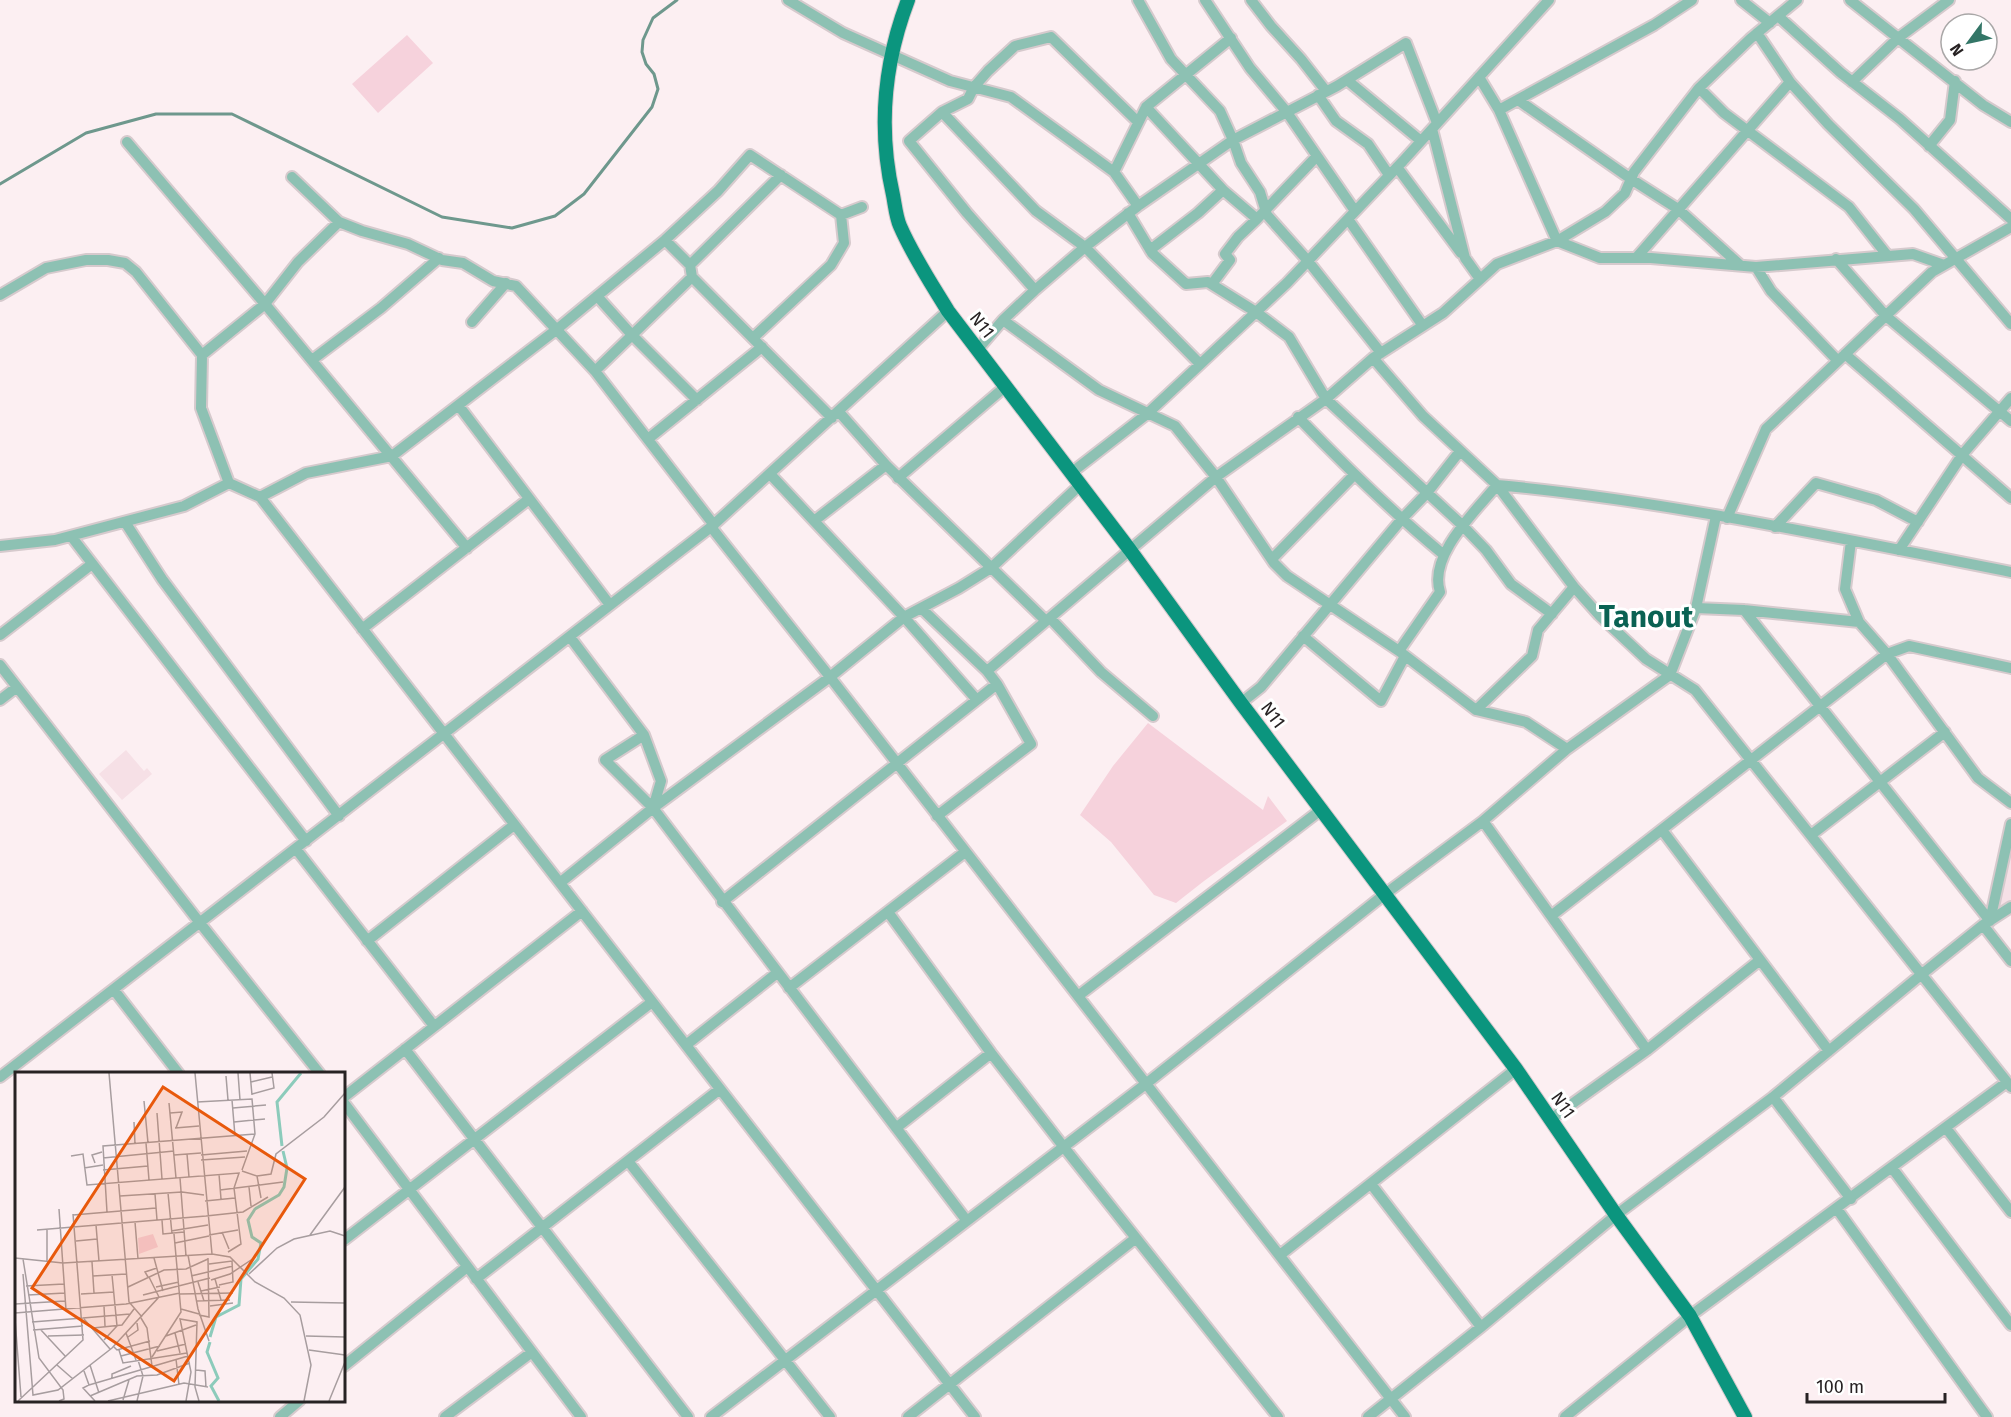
<svg xmlns="http://www.w3.org/2000/svg" width="2011" height="1417" viewBox="0 0 2011 1417" font-family="'Fira Sans',sans-serif">
<style>
.built{fill:#f6e0e6}
.green{fill:#f6d2dc}
.lines{fill:none;stroke-linecap:round;stroke-linejoin:round}
.stream{stroke:#6e988d;stroke-width:3}
.minor-casing{stroke:#d6cacd;stroke-width:14}
.major-casing{stroke:#d6cacd;stroke-width:16}
.minor{stroke:#8dc1b3;stroke-width:10}
.major{stroke:#0b957e;stroke-width:14}
.labels{text-anchor:middle;dominant-baseline:central;stroke-width:6;stroke-linejoin:round;paint-order:stroke}
.street-label{font-size:18px;fill:#272223;stroke:#fff}
.town-label{font-size:30px;font-weight:bold;fill:#0a6253;stroke:#fff}
.inset-river{fill:none;stroke:#8ccbbb;stroke-width:3}
.inset-road{fill:none;stroke:#a79d9f;stroke-width:1.5}
.view{fill:#e8590c;fill-opacity:0.15;stroke:#e8590c;stroke-width:3}
.inset-edge{fill:none;stroke:#272223;stroke-width:3}
</style>
<rect width="100%" height="100%" fill="#fceff2"/>
<path class="built" d="M126,750L144,771L147,768L152,774L122,800L99,774Z
M2011,824V902L1992,915Z"/>
<path class="green" d="M407,35L433,63L378,113L352,84Z
M1148,723L1263,810L1268,796L1287,821L1204,881L1176,903L1154,895L1111,842L1080,815L1113,766Z"/>
<g class="lines">
<path class="stream" d="M0,184L86,133L156,114H232L442,217L512,228L555,216L584,194L652,107L658,89L654,74L646,64L642,52L643,40L653,18L677,0"/>
<g class="minor-casing">
<path id="minor" d="M788,0L843,33L950,81L1011,97L1114,172L1138,206
M1138,0L1171,59L1220,111L1233,140L1241,163L1260,192L1267,215L1308,261L1381,353
M1205,0L1250,68L1286,111L1355,211
M1251,0L1271,26L1301,59L1326,91
M1692,0L1654,25L1499,110L1557,241L1605,212L1625,193L1634,172L1699,88L1750,39L1797,0
M1741,0L1770,23
M1850,0L1983,105L2011,122
M1778,16L1841,73L1900,119L2011,219
M1757,33L1790,82L1828,124L1914,209L2011,324
M1479,77L1499,110
M1347,80L1421,141
M1852,82L1898,38L1949,0
M1699,88L1724,113L1849,207L1887,255
M1318,95L1336,121L1368,144L1389,175
M1518,100L1631,179L1678,209L1740,265
M1146,107L1223,190L1257,219
M942,112L1036,211L1085,247L1200,364
M1432,129L1465,258L1480,279
M127,142L265,304L467,548
M1929,146L1950,120L1955,81
M1397,167L1461,253
M1114,172L1146,107L1231,38
M292,177L339,222L362,231L408,244L442,260L463,263L493,281L516,286L595,371L714,525
M862,207L841,215L750,155L718,191L665,240L556,330L392,456L306,473L260,497L975,1417
M1128,213L1152,253L1186,284L1208,282L1256,312L1289,337L1326,399L1462,525L1486,550L1511,584L1552,614
M1348,219L1423,326
M665,240L690,265L692,277L832,418
M1150,250L1198,213L1223,190
M1636,258L1790,82
M1836,259L1886,316L2011,421
M690,265L781,175
M1756,267L1771,291L1838,361
M1212,284L1230,260L1225,254L1238,237L1257,219L1317,156
M1035,290L967,213L909,141L942,112L968,99L974,87L988,71L1015,46L1051,37L1138,122
M0,295L46,268L86,260H108L125,263L136,272L202,355
M597,296L632,335L697,400
M1003,320L1099,390L1175,426L1216,477L1274,563L1287,576L1399,651L1476,710L1526,722L1567,749
M472,322L506,283
M753,338L831,265L844,243L841,215
M978,349L1003,320L1035,290L1085,247L1138,206L1233,140L1337,86L1406,43L1437,123
M1845,354L2011,498
M1373,358L1423,416L1497,485L1574,587L1599,615L1646,659L1695,690L2011,1087
M312,360L381,308L439,258
M595,371L692,277
M459,406L610,605
M839,412L886,465L1046,621
M1298,417C1345,466 1392,512 1444,555
M648,439L762,347
M1071,473L1147,414L1287,283L1403,161L1549,0
M770,474L904,617L977,700
M898,478L1006,386
M260,497L229,483L201,408L202,355L265,304L298,262L339,222
M1727,518L1766,429L1932,272L2011,227
M814,521L886,465
M125,522L162,579L339,816
M711,527L830,677L1405,1417
M1775,527L1816,483L1876,500L1918,522
M71,536L306,841
M1851,541L1845,589L1859,622
M0,546L55,540L184,506L229,483
M1899,550L1962,455L2011,398
M1272,559L1354,475
M921,608L987,671L997,684L1031,744L937,816
M1696,608L1744,610L1859,622L1887,654L1978,778L2011,803
M1744,610L1990,921
M1050,618L1101,672L1153,716
M362,629L529,499
M0,635L92,564
M1303,636L1381,701L1405,656
M570,637L644,735L661,781L653,808L967,1221
M1399,651L1440,592C1428,555 1476,511 1497,485C1670,501 1841,539 2011,572
M0,665L200,923L320,1074
M987,671L1216,477L1326,399L1373,358L1443,313L1497,264L1557,241L1600,258H1651L1756,267L1913,254L1944,265
M0,700L17,687
M1241,703L1261,687L1401,520L1427,493L1460,451
M1476,710L1532,656L1538,630L1574,587
M644,735L605,760L653,808
M1483,821L1647,1050
M1662,830L1829,1051
M1811,835L1945,732
M296,849L434,1026
M561,882L653,808L830,677L904,617L959,588L991,568L1080,485
M722,902L997,684
M888,912L991,1053L1063,1146L1278,1417
M1551,916L1887,654L1909,646L2011,668
M1990,921L2011,824
M1983,925L2011,961
M367,941L514,825
M789,988L965,852
M114,990L179,1074
M1078,996L1322,809
M686,1045L777,973
M405,1049L688,1417
M0,1077L711,527L948,311
M344,1097L582,911
M1773,1097L1851,1199
M344,1103L581,1417
M1551,1119L1647,1050L1760,960
M896,1128L991,1053
M1946,1128L2011,1212
M628,1161L830,1417
M1892,1168L2011,1325
M1371,1184L1481,1327
M1837,1209L1987,1417
M344,1240L652,1002
M1280,1255L1516,1069
M476,1279L720,1089
M344,1366L467,1267
M280,1417L300,1400
M445,1417L532,1352
M711,1417L1147,1083L1385,894L1483,821L1567,749L1670,675L1696,608L1716,516
M908,1417L1136,1238
M1368,1417L1481,1327L1616,1215L1773,1097L1922,974L1983,925L2011,907
M1565,1417L1690,1316L2007,1082"/>
</g>
<g class="major-casing">
<path id="major" d="M908,0C884,63 878,129 893,195C895,205 896,217 900,226C913,256 931,283 948,311L1130,550L1241,703L1516,1069L1616,1215L1690,1316L1745,1417"/>
</g>
<use href="#minor" class="minor"/>
<use href="#major" class="major"/>
</g>
<g class="labels">
<g class="street-label">
<text transform="translate(982 325) rotate(52)">N11</text>
<text transform="translate(1273 715) rotate(53)">N11</text>
<text transform="translate(1563 1105) rotate(55)">N11</text>
</g>
<g class="town-label">
<text x="1646" y="617">Tanout</text>
</g>
</g>
<g transform="translate(15 1072)">
<rect width="330" height="330" fill="#fceff2"/>
<path d="M138,162L143,175L124,182L123,166Z" fill="#f6d2dc"/>
<path class="inset-river" d="M267,74L262,30L286,1M195,265L201,245L224,233L226,207L243,187L246,171L237,165L233,148L240,137L264,123L269,115L272,96L268,79M195,270L192,280L203,306L196,314L204,329"/>
<path class="inset-road" d="M94,1L114,230L127,245M180,1L197,182M223,1L225,28M235,1L237,23M211,4L213,28M236,10L257,5M237,22L259,16L257,1M217,28L220,64M129,29L133,71M182,30L237,27L240,62L227,98M154,31L161,106M218,36L251,33M142,41L147,107M155,41L167,40L161,56M119,50L120,72M219,50L250,47M160,56L184,54M131,71L134,108M172,82L174,105M159,83L186,81M186,83L232,79M56,84L68,82L72,113L224,101L219,116L226,172L213,180M88,86L159,79M186,88L230,85M80,91L77,83L87,80M69,96L88,93M88,98L133,94M227,99L242,104L246,126M204,102L206,127M242,104L256,102L261,82L309,45L330,21M165,106L171,184M234,115L236,134M205,118L268,110M153,121L157,162M140,122L142,148M105,124L167,120L189,123M190,129L220,126M44,137L51,238M92,140L88,74L240,62M58,143L141,136M191,144L228,140L253,125M147,148L148,162L169,160M120,150L123,187M81,153L84,189M22,158L191,144M32,158V189M156,159L193,153M207,160L214,177M194,163L223,158M295,163L330,115M61,169L82,167M160,171L194,164M173,183L183,237L194,269M0,186L48,191L197,182L215,185L240,210L269,226L285,243L296,293L289,329M139,186L148,219M8,187L24,286L48,318L49,327L44,329M77,190L79,221M194,192L217,189L218,210L204,213M8,202L18,323L43,318L97,276L144,225L134,205M234,202L262,176L279,167L315,159L330,164M78,204L111,202M176,204L218,194M133,205L130,200L142,196M200,207L206,228M196,208L215,202L239,186M183,210L189,229M11,214L49,212M113,215L149,198L171,197L193,187M141,215L164,210M186,219L205,215M66,222L99,220M165,222L218,221M13,223L50,221M128,223L195,206M181,229L215,228M276,230L330,231M0,232L50,229M89,234L90,254M195,234L218,231M166,237L184,242M0,241L111,232L165,221M184,243L194,245L193,186M68,246L115,242M126,246L132,256L137,294M0,247L6,325M69,247L95,277M17,250L68,246M78,256L107,253L119,237M18,258L68,254M26,258L51,285M111,261L121,288M160,261L165,281M33,264L69,263M151,264L181,253M291,264L330,265M113,265L123,258L122,251M89,268L102,254L97,203M99,275L102,278L135,269M104,278L108,291L172,281M294,278L330,283M142,279L171,272M106,284L145,274M137,285L166,240L159,162M161,287L164,313M42,293L58,307M75,293L84,321M181,298L190,299L191,315M69,299L74,313L68,316L80,329M97,307V302L116,294M74,313L173,284M75,324L122,304L142,303L175,291M108,328L114,308M3,329L68,268L58,142M93,329L169,311L193,315M122,329L128,304L123,288M171,329L176,300L165,247L182,250L180,315L184,329M314,329L330,290"/>
<path class="view" d="M148,15L290,107L159,309L17,216Z"/>
<rect width="330" height="330" class="inset-edge"/>
</g>
<g transform="translate(1969 42) rotate(237)"><circle r="28" fill="#ffffff" stroke="#a9a7a7" stroke-width="1.5"/>
<path d="M0-4.5L10 22L0 15L-10 22Z" fill="#337667"/>
<text y="-9" font-size="16" font-weight="bold" text-anchor="middle" fill="#272223">N</text>
</g>
<path d="M1807 1393v9h138v-9" fill="none" stroke="#272223" stroke-width="3"/>
<text x="1816" y="1393" font-size="18" fill="#272223" stroke="#ffffff" stroke-width="4.5" paint-order="stroke">100 m</text>
</svg>
